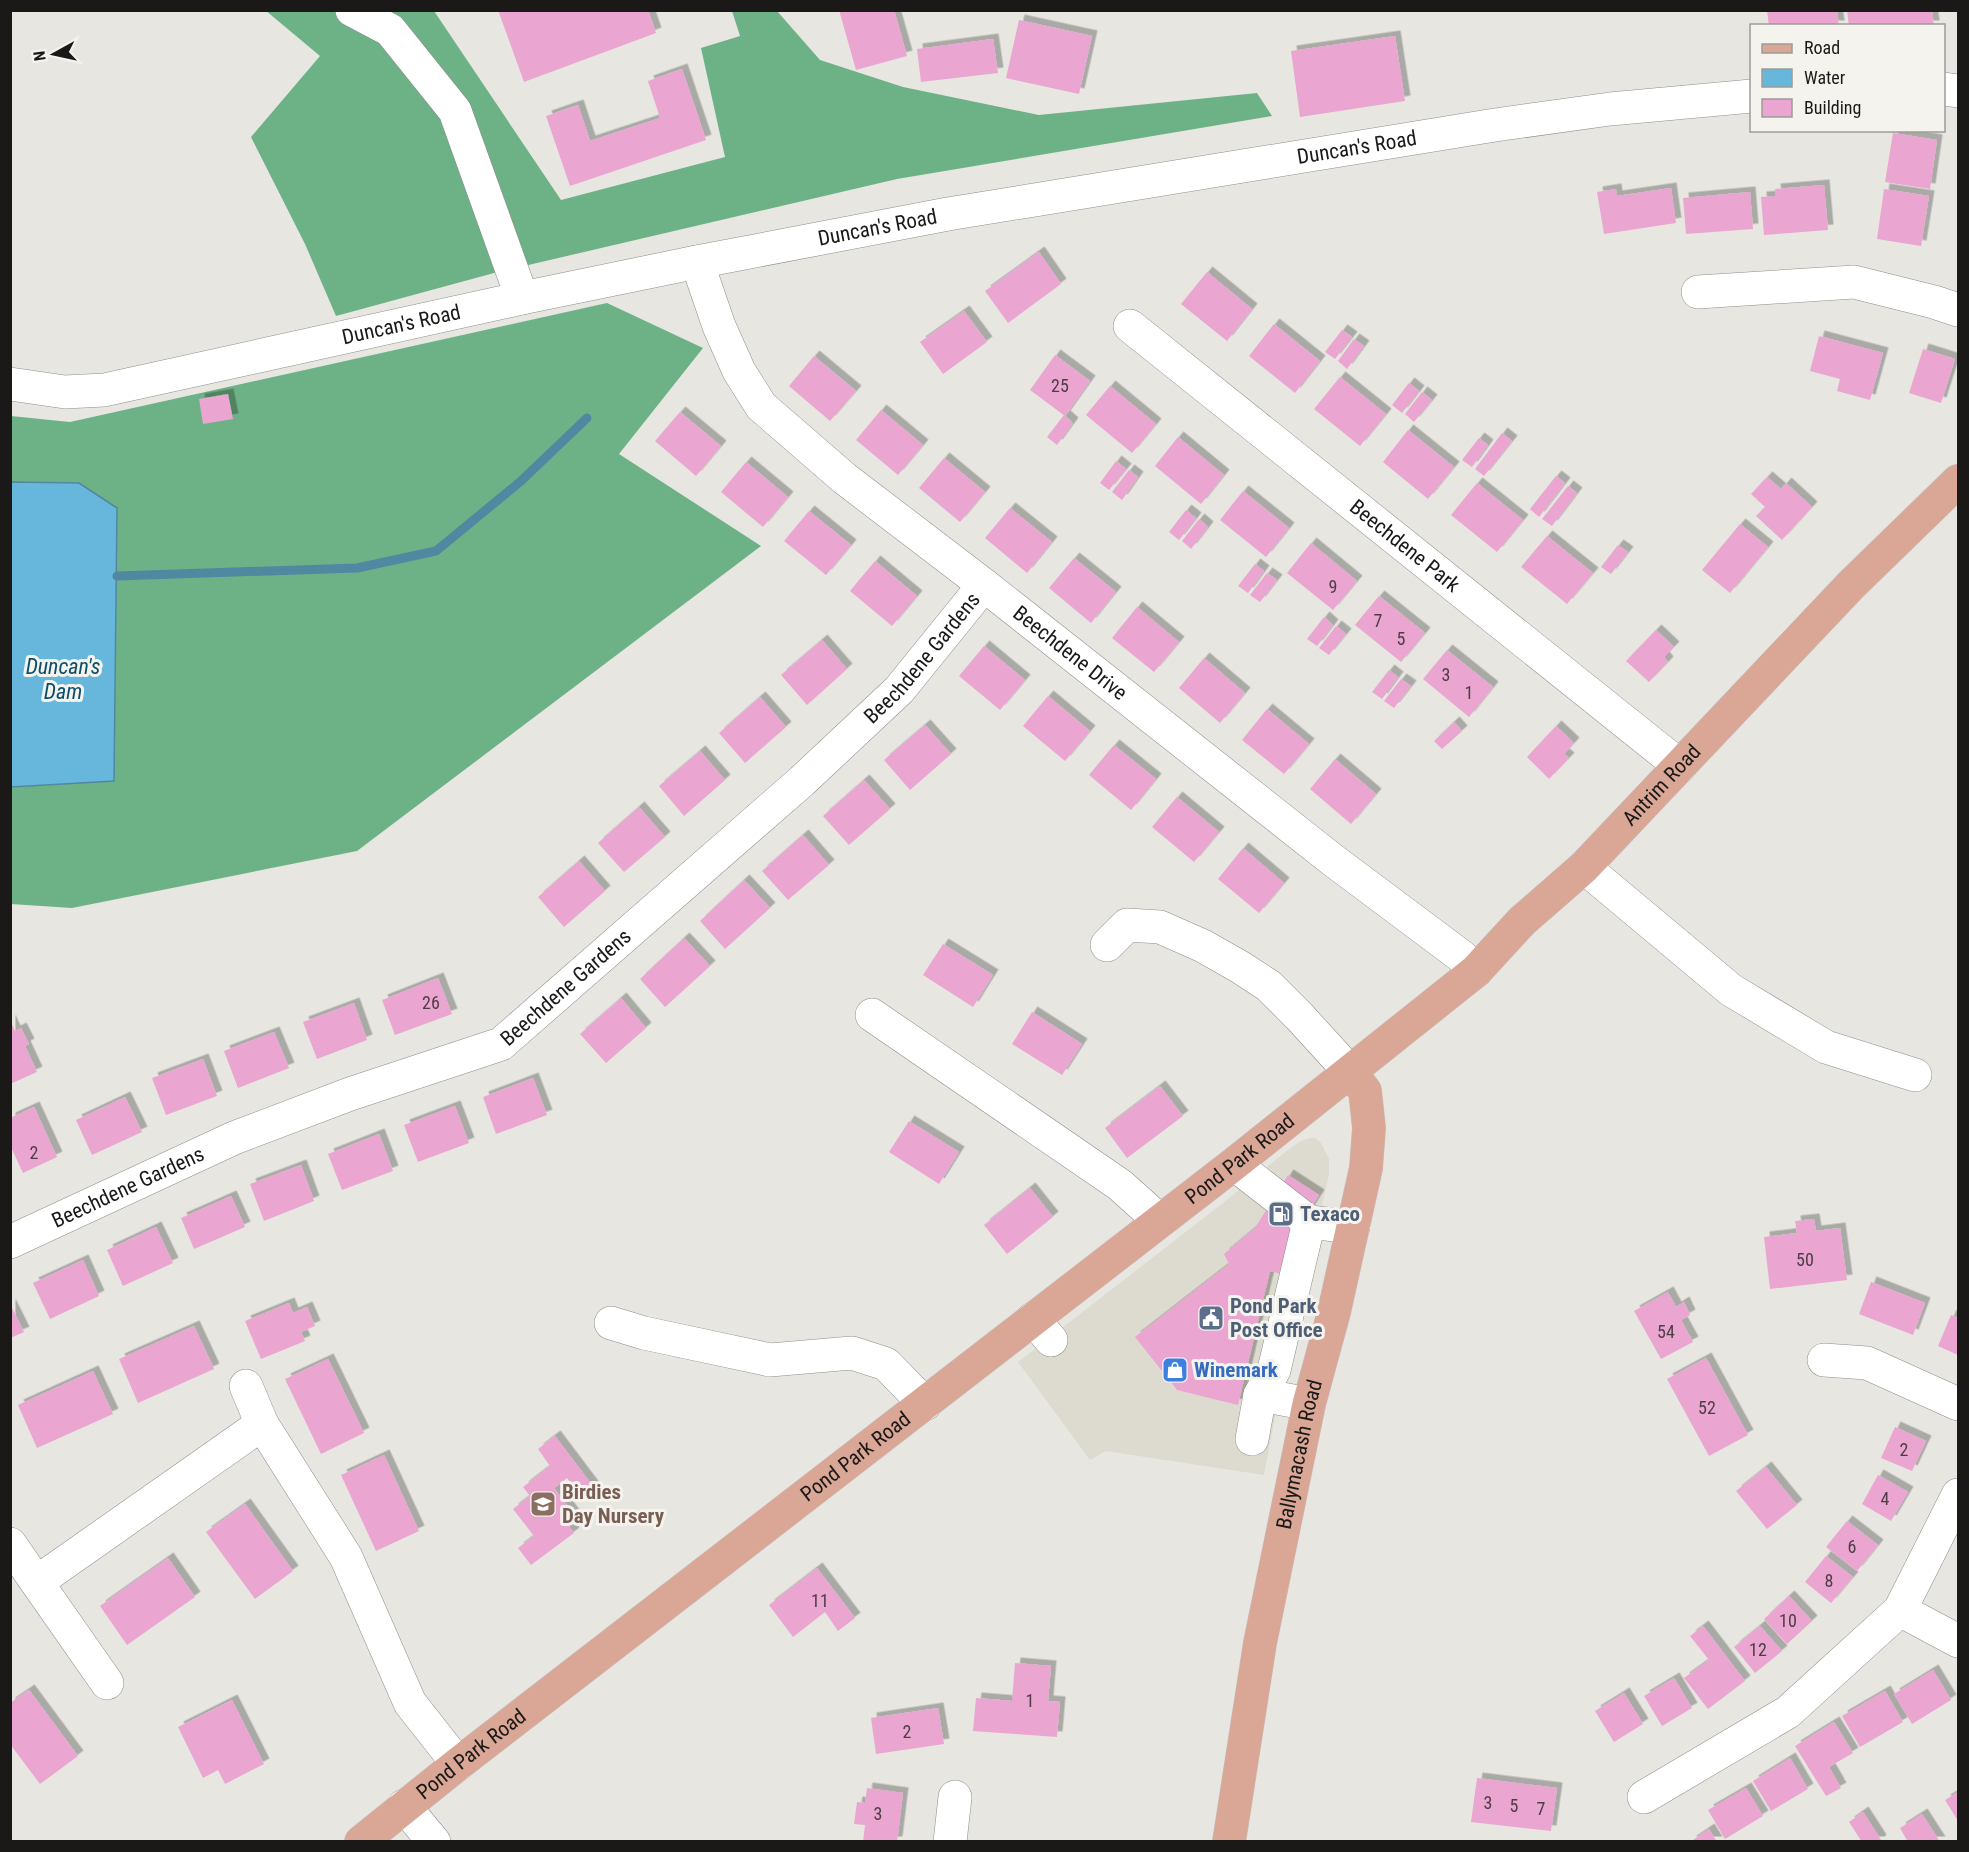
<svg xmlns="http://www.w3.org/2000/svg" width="1969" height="1852" viewBox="0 0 1969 1852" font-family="'Roboto Condensed',sans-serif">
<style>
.built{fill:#dddbcf}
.forest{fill:#6db286}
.water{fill:#67b7dd;stroke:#5088a2;stroke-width:1.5}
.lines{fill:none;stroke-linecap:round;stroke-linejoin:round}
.stream{stroke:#5088a2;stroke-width:9}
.building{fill:#eaa6d1;filter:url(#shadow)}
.minor-casing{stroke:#8f8e8a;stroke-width:34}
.major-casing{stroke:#c3c3c3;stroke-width:34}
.minor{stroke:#fff;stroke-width:33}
.major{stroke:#daa796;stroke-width:33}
.labels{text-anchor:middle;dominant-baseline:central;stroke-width:6;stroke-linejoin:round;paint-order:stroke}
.number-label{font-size:18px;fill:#4e3c46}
.street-label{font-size:21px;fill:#1a1918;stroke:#f4f3ee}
.service-label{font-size:21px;font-weight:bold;fill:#4e5e75;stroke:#f4f3ee;text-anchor:start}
.shop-label{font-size:21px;font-weight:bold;fill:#366cbe;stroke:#f4f3ee;text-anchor:start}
.education-label{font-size:21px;font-weight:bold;fill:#785e54;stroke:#f4f3ee;text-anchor:start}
.water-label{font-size:22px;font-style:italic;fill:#0b4e69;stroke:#f4f3ee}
</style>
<defs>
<filter id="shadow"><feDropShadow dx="5.5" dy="-5.5" stdDeviation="0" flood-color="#0004"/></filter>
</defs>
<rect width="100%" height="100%" fill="#e7e6e1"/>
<path class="built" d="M1310,1138H1315L1321,1143L1329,1159V1174L1283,1375L1264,1475L1106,1451L1090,1460L1018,1362L1223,1203L1289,1149L1301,1141Z"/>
<path class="forest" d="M265,10L434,11L561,200L725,157L701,48L740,36L732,11H777L820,60L903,87L1039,115L1257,93L1272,116L897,179L494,273L336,316L305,244L251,137L320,56Z
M607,303L703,348L619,454L761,546L357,851L72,908L11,904V787L114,781L79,483L11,482V416L70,422Z"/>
<path class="water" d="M11,482L79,483L117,508L114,781L11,787Z"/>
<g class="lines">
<path class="stream" d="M117,576L357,568L436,551L521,481L587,418"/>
</g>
<path class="building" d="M498,10H648L656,33L524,82Z
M839,10H894L907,56L856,70Z
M1767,10H1837L1839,26H1769Z
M1847,10H1932L1934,26H1849Z
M1019,20L1092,36L1079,94L1006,78Z
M1395,36L1405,101L1300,117L1291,51Z
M993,39L998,73L921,82L917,49Z
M682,69L706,140L570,186L546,116L578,105L590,141L660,118L648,81Z
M1893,133L1937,140L1930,189L1885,182Z
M1824,185L1828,230L1764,235L1761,197L1776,196L1775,189Z
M1671,188L1676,223L1604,234L1597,192L1616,189L1617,196Z
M1884,189L1929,196L1921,246L1877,239Z
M1750,192L1753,229L1686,234L1683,198Z
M1039,252L1061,284L1008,323L985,291Z
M1207,272L1252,309L1227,341L1181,304Z
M964,311L987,342L943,374L920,342Z
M1274,324L1320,361L1295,393L1249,356Z
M1342,330L1352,337L1335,359L1325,352Z
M1819,336L1883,353L1870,400L1837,391L1840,379L1810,371Z
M1354,339L1364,346L1347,369L1338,361Z
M1923,349L1955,359L1941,403L1909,393Z
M1055,355L1090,381L1065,416L1030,390Z
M814,356L856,391L830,421L789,386Z
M1340,377L1386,414L1360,446L1314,409Z
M1409,383L1419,391L1402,413L1392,405Z
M1110,386L1156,424L1132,453L1086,415Z
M1422,392L1432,400L1414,422L1405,414Z
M228,394L233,419L203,424L199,399Z
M881,410L923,445L898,475L856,440Z
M680,412L721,446L696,476L655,441Z
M1064,415L1073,423L1057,445L1047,437Z
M1408,430L1454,467L1428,499L1383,462Z
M1502,433L1512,441L1484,476L1475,469Z
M1178,437L1224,475L1201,504L1155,466Z
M1479,438L1488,445L1472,467L1462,460Z
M944,458L985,492L960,522L919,488Z
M1116,461L1126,469L1109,490L1100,483Z
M746,462L788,497L763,527L721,492Z
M1129,470L1138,477L1122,500L1112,492Z
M1556,476L1565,483L1539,517L1530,509Z
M1767,477L1781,489L1786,483L1812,507L1782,540L1756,516L1765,507L1751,494Z
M1477,483L1523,520L1497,552L1451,515Z
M1568,486L1577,493L1552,526L1542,519Z
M1243,491L1289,528L1266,557L1220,520Z
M1010,508L1052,542L1027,573L985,538Z
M1186,510L1196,518L1179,540L1169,532Z
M809,511L851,545L826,575L784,541Z
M1199,519L1208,527L1191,549L1182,541Z
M1740,524L1768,547L1730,593L1702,570Z
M1547,536L1593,573L1567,604L1521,567Z
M1311,543L1357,581L1333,610L1287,573Z
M1618,545L1628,552L1611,574L1601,567Z
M1074,558L1116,592L1091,623L1049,588Z
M875,561L917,596L892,626L850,591Z
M1255,564L1264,571L1248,593L1238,586Z
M1267,573L1277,580L1260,602L1250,595Z
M1379,596L1425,633L1401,662L1355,625Z
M1137,607L1179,642L1154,672L1112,638Z
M1324,617L1333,625L1317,646L1307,639Z
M1336,626L1346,634L1329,655L1319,648Z
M1656,630L1674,647L1664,657L1668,662L1649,682L1626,661Z
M822,640L847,669L807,705L781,675Z
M984,646L1025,680L1000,710L959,676Z
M1447,650L1493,687L1469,717L1423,679Z
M1204,658L1245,693L1220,723L1179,688Z
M1389,670L1398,677L1382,699L1372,692Z
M1401,679L1411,686L1394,708L1384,701Z
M1048,696L1090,731L1065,761L1023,726Z
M760,697L786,727L745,763L719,733Z
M1267,709L1309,744L1284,774L1242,740Z
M1454,722L1462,731L1442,749L1434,741Z
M925,725L951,754L910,790L884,760Z
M1556,726L1574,743L1564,754L1569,758L1549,779L1527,757Z
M1114,745L1156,779L1131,810L1089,775Z
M700,751L725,780L684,816L659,786Z
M1335,759L1376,794L1351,824L1310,789Z
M864,780L890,809L849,845L823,816Z
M1177,797L1219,832L1194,862L1152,827Z
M639,807L665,837L624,872L598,843Z
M803,835L829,865L788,900L762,871Z
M1243,848L1284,883L1259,913L1218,879Z
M579,861L605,891L564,927L538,897Z
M744,880L770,908L725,949L700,921Z
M684,938L710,966L665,1007L640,979Z
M943,944L993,975L973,1007L923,975Z
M438,978L452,1014L395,1035L382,1000Z
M621,998L646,1028L606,1063L580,1034Z
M354,1003L367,1040L317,1059L303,1022Z
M1032,1012L1082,1044L1062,1075L1012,1044Z
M10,1020L15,1031L21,1028L29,1044L25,1046L37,1072L10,1084Z
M274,1032L289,1068L238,1088L224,1051Z
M203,1059L217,1096L166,1115L152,1078Z
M533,1078L547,1115L496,1134L483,1097Z
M1160,1086L1183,1116L1127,1158L1105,1128Z
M125,1097L142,1132L92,1155L76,1120Z
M455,1106L469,1143L418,1162L404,1125Z
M34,1107L57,1157L23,1173L10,1145V1118Z
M909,1121L959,1152L939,1184L889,1152Z
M379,1134L393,1171L342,1190L328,1154Z
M301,1165L314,1201L264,1221L250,1184Z
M1288,1175L1319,1195L1286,1247L1282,1274L1270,1271L1238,1405L1177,1390L1135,1337L1229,1264L1224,1254L1255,1228Z
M1030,1188L1053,1217L1007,1254L984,1225Z
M231,1196L245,1227L194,1249L181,1218Z
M1814,1219L1816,1231L1840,1228L1847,1280L1770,1289L1764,1237L1797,1233L1795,1221Z
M156,1227L173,1263L123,1286L107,1250Z
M83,1260L99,1296L50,1319L33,1283Z
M1871,1282L1925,1303L1913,1335L1859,1314Z
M1668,1292L1676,1307L1684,1302L1690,1315L1681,1320L1693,1342L1661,1359L1634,1311Z
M289,1303L293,1313L307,1307L315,1326L301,1332L305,1341L261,1359L245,1321Z
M10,1304L24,1332L10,1338Z
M1951,1315L1958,1318V1355L1938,1346Z
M194,1326L214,1369L138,1403L119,1359Z
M1706,1358L1748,1435L1709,1456L1667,1379Z
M328,1359L364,1433L321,1454L285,1379Z
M93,1371L113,1414L37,1448L18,1405Z
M1895,1427L1926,1441L1912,1471L1881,1458Z
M555,1436L595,1489L583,1499L567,1478L554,1488L577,1519L569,1526L574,1533L531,1565L518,1548L534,1536L513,1509L530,1496L523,1487L550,1466L538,1449Z
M384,1455L419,1531L376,1551L341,1475Z
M1766,1467L1797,1505L1767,1529L1736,1491Z
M1878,1475L1908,1492L1891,1521L1862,1504Z
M245,1504L293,1571L255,1599L206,1532Z
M1847,1521L1878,1545L1857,1571L1826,1547Z
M1826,1556L1853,1577L1831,1603L1805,1582Z
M168,1558L195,1597L127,1645L100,1606Z
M817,1568L855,1618L838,1631L825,1612L793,1637L769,1605Z
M1789,1596L1812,1621L1787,1644L1764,1619Z
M1703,1626L1745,1681L1708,1709L1684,1678L1709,1660L1690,1636Z
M1760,1626L1782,1651L1755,1673L1734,1647Z
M1015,1663L1051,1666L1048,1701L1060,1702L1057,1737L973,1731L976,1698L1012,1701Z
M1933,1670L1951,1700L1912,1724L1894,1694Z
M1674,1678L1692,1708L1662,1726L1644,1696Z
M29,1690L78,1756L40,1784L10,1744V1703Z
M1885,1691L1903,1722L1860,1747L1842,1716Z
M1624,1693L1643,1724L1614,1742L1595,1711Z
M232,1700L264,1764L225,1784L218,1770L203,1778L178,1727Z
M938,1708L944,1744L876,1754L871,1718Z
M1834,1722L1853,1753L1829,1767L1841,1788L1826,1796L1795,1746Z
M1790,1758L1808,1789L1771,1811L1753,1781Z
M1477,1778L1557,1788L1551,1831L1471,1822Z
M867,1788L903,1793L897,1842H863L865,1825L854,1824L857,1802L865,1803Z
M1746,1788L1763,1816L1725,1839L1708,1810Z
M1958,1792V1821L1945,1800Z
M1863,1812L1881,1840L1879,1842H1862L1849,1822Z
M1922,1814L1940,1842H1908L1900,1828Z
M1709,1829L1717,1842H1690Z"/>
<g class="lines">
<g class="minor-casing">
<g id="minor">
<path d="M352,10L390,30L455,111L522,298"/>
<path d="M1944,89L1958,91"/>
<path id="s1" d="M697,262L719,326L739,371L761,406L844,478L984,585L1334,861L1461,956L1476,971"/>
<path d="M1698,292L1854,282L1934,302L1958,310"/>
<path id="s2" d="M1130,326L1680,766"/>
<path id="s3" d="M10,384L65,392L104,390L522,298L697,262L948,214L1495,125L1610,109L1752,96"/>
<path d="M1584,867L1731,990L1826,1047L1915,1075"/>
<path d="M1107,945L1127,925L1160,927L1203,946L1240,967L1269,986L1299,1016L1350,1072"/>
<path d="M872,1015L1120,1185L1160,1221"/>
<path d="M1234,1164L1309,1222L1353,1227"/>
<path id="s4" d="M10,1242L234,1138L350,1094L501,1044L802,781L899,690L984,585"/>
<path d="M1033,1319L1051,1340"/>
<path d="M611,1323L644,1333L770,1360L852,1353L886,1364L925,1404"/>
<path d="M1824,1360L1867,1363L1958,1404"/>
<path d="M246,1386L262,1424L346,1557L410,1703L458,1764"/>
<path d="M1260,1395L1274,1370L1309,1222"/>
<path d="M1252,1439L1260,1395L1309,1404"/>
<path d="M10,1544L107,1683"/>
<path d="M37,1582L262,1424"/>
<path d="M1900,1610L1958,1641"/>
<path d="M1644,1797L1788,1712L1900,1610L1958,1495"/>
<path d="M404,1806L434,1842"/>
<path d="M950,1842L955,1797"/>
</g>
</g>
<g class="major-casing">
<g id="major">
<path id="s5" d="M361,1842L458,1764L1234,1164L1476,971L1522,921L1584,867L1851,585L1958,481"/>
<path id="s6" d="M1229,1842L1260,1643L1309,1404L1334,1312L1366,1168L1369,1128L1365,1091L1350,1072"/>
</g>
</g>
<use href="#minor" class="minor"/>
<use href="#major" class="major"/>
</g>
<defs>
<g id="fuel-square" transform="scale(1.35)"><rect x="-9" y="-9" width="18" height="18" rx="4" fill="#5c6f8a" stroke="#f4f3ee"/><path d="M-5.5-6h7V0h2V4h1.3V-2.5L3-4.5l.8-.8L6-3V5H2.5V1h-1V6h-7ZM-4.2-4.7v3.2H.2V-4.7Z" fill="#fff"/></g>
<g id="civic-square" transform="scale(1.35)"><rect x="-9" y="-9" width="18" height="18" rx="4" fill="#5c6f8a" stroke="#f4f3ee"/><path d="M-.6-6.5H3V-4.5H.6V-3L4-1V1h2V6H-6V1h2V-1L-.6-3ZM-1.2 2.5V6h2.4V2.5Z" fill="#fff"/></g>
<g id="shop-square" transform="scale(1.35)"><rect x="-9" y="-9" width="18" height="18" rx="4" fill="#3f7fe0" stroke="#f4f3ee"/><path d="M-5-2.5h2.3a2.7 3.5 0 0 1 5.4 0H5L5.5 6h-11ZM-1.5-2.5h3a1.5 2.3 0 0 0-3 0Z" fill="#fff"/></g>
<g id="school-square" transform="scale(1.35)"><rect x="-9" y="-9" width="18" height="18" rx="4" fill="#8d6e63" stroke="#f4f3ee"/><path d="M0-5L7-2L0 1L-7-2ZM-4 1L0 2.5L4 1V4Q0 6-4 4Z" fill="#fff"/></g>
</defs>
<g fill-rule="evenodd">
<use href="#fuel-square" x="1281" y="1214"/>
<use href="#civic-square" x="1211" y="1318"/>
<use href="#shop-square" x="1175" y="1370"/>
<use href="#school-square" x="543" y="1504"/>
</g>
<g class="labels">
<g class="number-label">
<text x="1060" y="385">25</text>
<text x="1333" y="586">9</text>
<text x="1378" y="620">7</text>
<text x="1401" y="638">5</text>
<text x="1446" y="674">3</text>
<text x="1469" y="692">1</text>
<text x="431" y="1002">26</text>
<text x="34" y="1152">2</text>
<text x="1805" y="1259">50</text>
<text x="1666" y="1331">54</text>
<text x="1707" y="1407">52</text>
<text x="1904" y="1449">2</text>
<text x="1885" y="1498">4</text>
<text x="1852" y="1546">6</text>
<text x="1829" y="1580">8</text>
<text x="820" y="1600">11</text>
<text x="1788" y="1620">10</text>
<text x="1758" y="1649">12</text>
<text x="1030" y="1700">1</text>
<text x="907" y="1731">2</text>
<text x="1488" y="1802">3</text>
<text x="1514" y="1805">5</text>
<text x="1541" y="1808">7</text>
<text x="878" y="1813">3</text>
</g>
<g class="street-label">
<text stroke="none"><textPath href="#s3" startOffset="1371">Duncan's Road</textPath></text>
<text stroke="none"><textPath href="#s3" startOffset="885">Duncan's Road</textPath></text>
<text stroke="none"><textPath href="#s3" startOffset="399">Duncan's Road</textPath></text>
<text stroke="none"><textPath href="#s2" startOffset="352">Beechdene Park</textPath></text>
<text stroke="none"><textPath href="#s1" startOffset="554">Beechdene Drive</textPath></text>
<text stroke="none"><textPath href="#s4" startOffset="1102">Beechdene Gardens</textPath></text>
<text stroke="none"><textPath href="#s5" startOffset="1678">Antrim Road</textPath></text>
<text stroke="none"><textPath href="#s4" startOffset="616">Beechdene Gardens</textPath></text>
<text stroke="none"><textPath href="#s5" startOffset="1113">Pond Park Road</textPath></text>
<text stroke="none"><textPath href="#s4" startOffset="130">Beechdene Gardens</textPath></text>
<text stroke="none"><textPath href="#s6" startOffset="394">Ballymacash Road</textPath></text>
<text stroke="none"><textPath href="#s5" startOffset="627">Pond Park Road</textPath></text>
<text stroke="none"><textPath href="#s5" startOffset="141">Pond Park Road</textPath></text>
</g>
<g class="service-label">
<text x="1300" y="1214">Texaco</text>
<text x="1230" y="1306">Pond Park<tspan x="1230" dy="24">Post Office</tspan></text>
</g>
<g class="shop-label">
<text x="1194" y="1370">Winemark</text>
</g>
<g class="education-label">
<text x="562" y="1492">Birdies<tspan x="562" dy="24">Day Nursery</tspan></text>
</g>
<g class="water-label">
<text x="63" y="666">Duncan's<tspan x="63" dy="25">Dam</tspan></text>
</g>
</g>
<rect width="1969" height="1852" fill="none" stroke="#1a1918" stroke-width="24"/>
<rect x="1750" y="24" width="195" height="108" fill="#f4f3ee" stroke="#9d9c98" stroke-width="1.5"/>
<rect x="1762" y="44" width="30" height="9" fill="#daa796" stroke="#9d9c98" stroke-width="1.5"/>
<text x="1804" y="54" font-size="18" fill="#1a1918">Road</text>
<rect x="1762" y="69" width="30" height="18" fill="#67b7dd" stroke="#9d9c98" stroke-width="1.5"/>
<text x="1804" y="84" font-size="18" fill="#1a1918">Water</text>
<rect x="1762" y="99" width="30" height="18" fill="#eaa6d1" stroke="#9d9c98" stroke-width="1.5"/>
<text x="1804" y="114" font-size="18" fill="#1a1918">Building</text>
<g transform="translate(54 54) rotate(262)" stroke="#f4f3ee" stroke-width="4.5" paint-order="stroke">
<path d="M0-4.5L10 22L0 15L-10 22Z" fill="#1a1918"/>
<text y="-9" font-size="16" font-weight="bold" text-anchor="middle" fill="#1a1918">N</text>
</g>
</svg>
